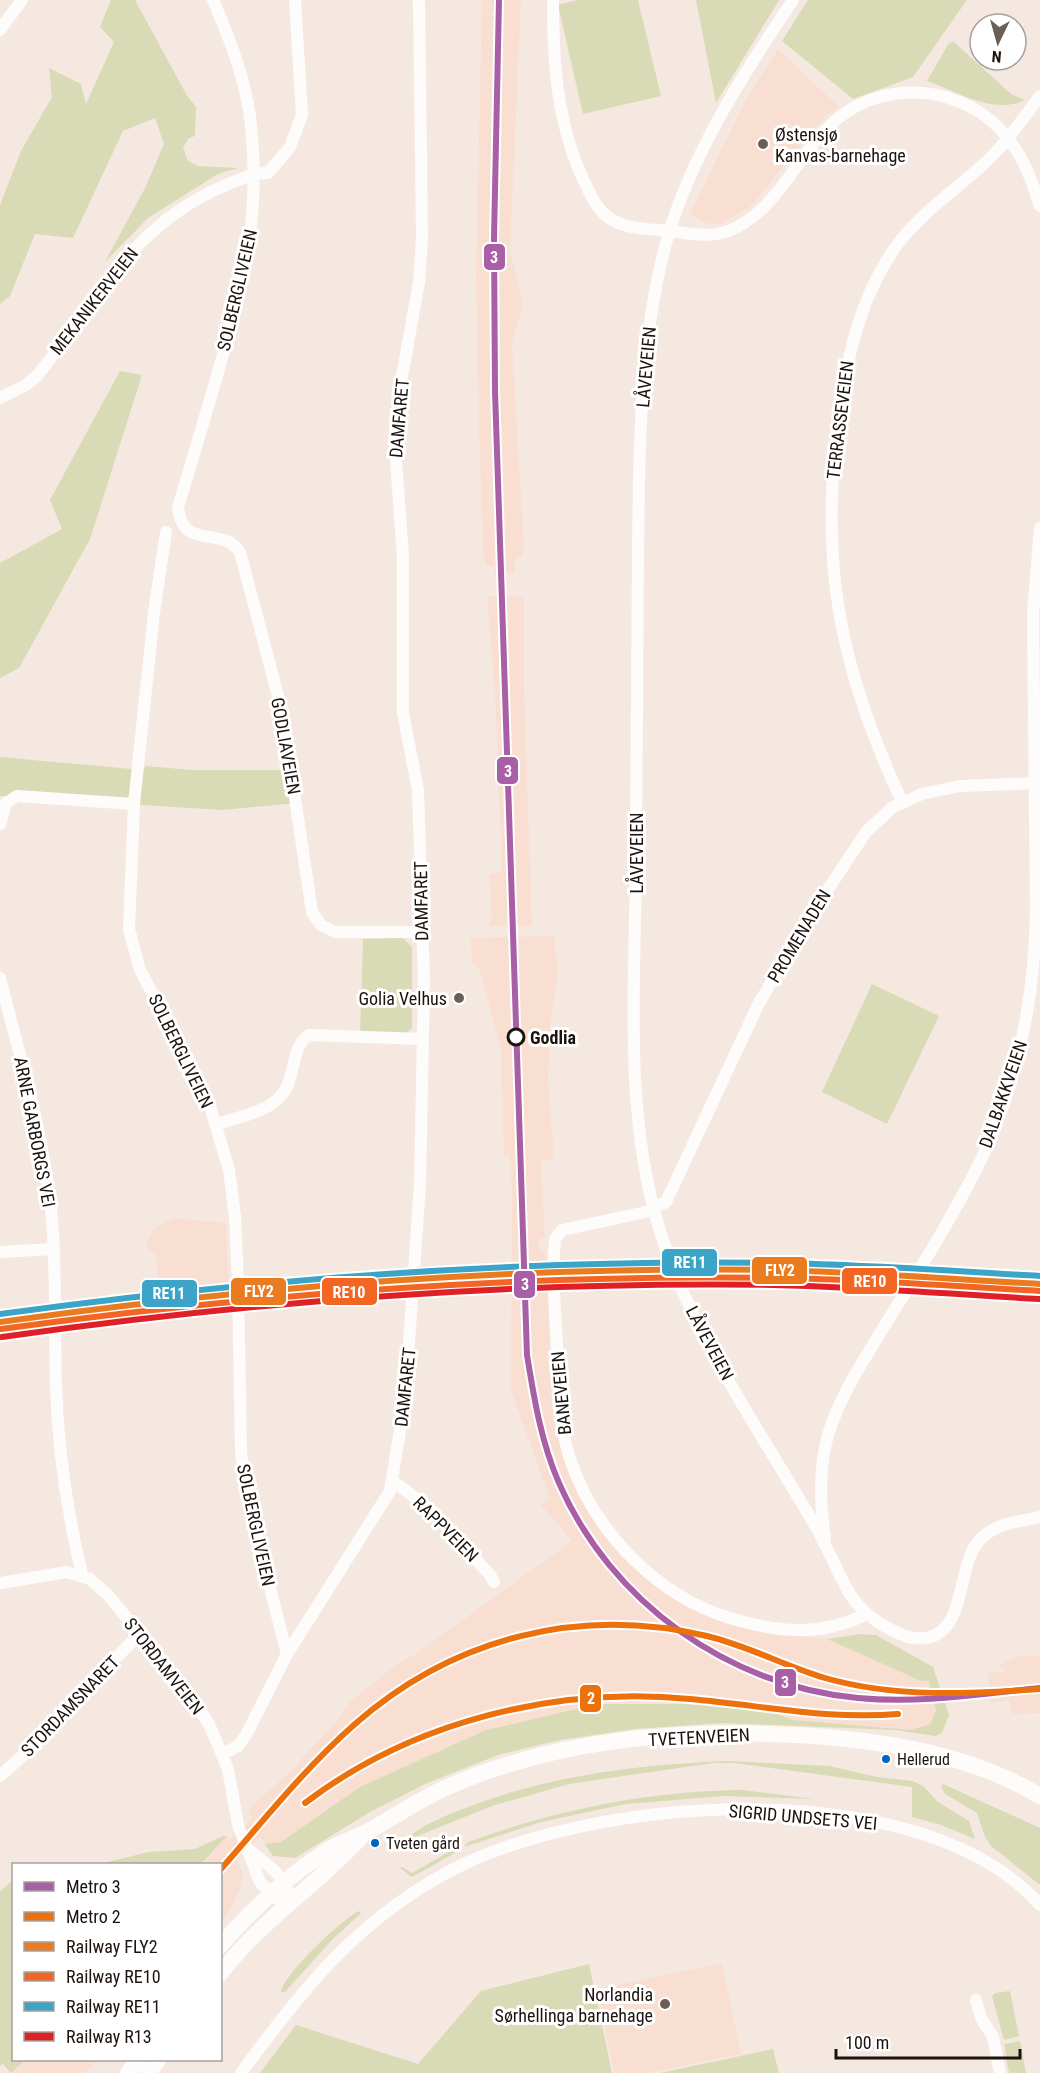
<svg xmlns="http://www.w3.org/2000/svg" width="1040" height="2073" viewBox="0 0 1040 2073" font-family="'Roboto Condensed',sans-serif">
<style>
.built{fill:#f9dfd2}
.green{fill:#d8dbb6}
.lines{fill:none;stroke-linecap:round;stroke-linejoin:round}
.street{stroke:#fefcfa;stroke-width:12}
.secondary{stroke:#fefcfa;stroke-width:16}
.rail-1-casing{stroke:#fff;stroke-width:10}
.rail-2-casing{stroke:#fff;stroke-width:10}
.rail-3-casing{stroke:#fff;stroke-width:10}
.rail-4-casing{stroke:#fff;stroke-width:10}
.rail-1{stroke:#ea7c1f;stroke-width:6}
.rail-2{stroke:#f26522;stroke-width:6}
.rail-3{stroke:#3ca4c7;stroke-width:6}
.rail-4{stroke:#df2027;stroke-width:6}
.metro-1-casing{stroke:#fff;stroke-width:10}
.metro-2-casing{stroke:#fff;stroke-width:10}
.metro-1{stroke:#a85fa5;stroke-width:6}
.metro-2{stroke:#ec700c;stroke-width:6}
.poi-dot{fill:#695e58;stroke:#fff;stroke-width:2}
.stop-dot{fill:#fff;stroke:#1d130e;stroke-width:3}
.bus-dot{fill:#0065bd;stroke:#fff;stroke-width:2}
.labels{text-anchor:middle;dominant-baseline:central;stroke-width:6;stroke-linejoin:round;paint-order:stroke}
.bus-label{font-size:16px;fill:#1d130e;stroke:#fff;text-anchor:start}
.poi-label{font-size:18px;fill:#1d130e;stroke:#fff;text-anchor:end}
.street-label{font-size:18px;fill:#1d130e;stroke:#fff}
.stop-label{font-size:18px;font-weight:bold;fill:#1d130e;stroke:#fff;text-anchor:start}
.line-badge{stroke:#fff;stroke-width:2}
.badge-label{font-size:16px;text-anchor:middle;font-weight:bold;fill:#fff}
</style>
<rect width="100%" height="100%" fill="#f5e8e1"/>
<path class="built" d="M482,0H521L510,251L523,304L512,344L524,548L522,556L514,561L515,573L495,574V567L486,565L483,554L479,426L476,275Z
M778,49L839,107L826,115L750,207L721,224L705,223L690,213L747,98Z
M487,596L524,597V689L532,926H489L492,918L489,875L502,871L495,696Z
M554,936L558,973L550,1028L548,1080L554,1158L541,1161L545,1238L539,1239V1246L540,1250H545L553,1421L574,1483L593,1518L622,1557L667,1594L726,1623L777,1635L827,1639L921,1681H930L936,1705L935,1716L926,1727L911,1730L792,1720L770,1711L684,1704L606,1703L486,1730L360,1787L281,1843L265,1844L260,1837L237,1860L243,1873L241,1886L233,1905L221,1923L220,1864H202L227,1837L229,1840L252,1819L248,1809L291,1771L337,1720L351,1701L398,1663L414,1655L572,1541L541,1505L550,1499L511,1391L512,1199L510,1155H504L501,1049L479,969L472,962L471,938Z
M174,1218L226,1223L230,1311L161,1317L156,1255L145,1246L154,1228Z
M1018,1656H1040V1713L1014,1714L1011,1711L1010,1701L991,1703L988,1673L1005,1672V1668H1000V1665Z
M722,1963L741,2054L647,2073H614L597,1989Z
M25,2060H98L84,2073H12Z"/>
<path class="green" d="M111,0H135L186,94L196,107L195,136L189,138L183,147L188,161L198,166L238,168L218,174L148,218L105,262L145,188L164,144L155,118L123,131L73,238L35,234L10,296L0,304V205L21,151L52,97L49,68L81,84L86,104L114,42L100,27Z
M578,0H638L661,96L583,114L558,5Z
M696,0H779L716,103Z
M808,0H967L913,77L853,99L782,41Z
M954,42L1011,94L1025,100C992,115 959,92 927,81L949,43Z
M120,371L142,375L90,539L19,668L0,678V563L62,529L50,500Z
M0,757L143,770L146,766L192,770H292L298,803L222,810L0,796Z
M403,938L412,947V1028L407,1033L360,1034L363,939Z
M872,984L939,1016L887,1124L822,1092Z
M861,1634L876,1635L933,1667L949,1715L942,1733L935,1736L896,1730L722,1723L635,1729L560,1740L498,1755L425,1784L370,1812L295,1858L273,1856L265,1844L281,1842L360,1787L486,1730L598,1704H684L770,1711L792,1720L911,1730L930,1724L936,1711L929,1681H921L827,1639Z
M727,1761L829,1766L877,1777L913,1781L923,1786L938,1802L969,1821L975,1839L941,1825L912,1817V1787L734,1763H713L569,1784L492,1806L410,1839L408,1837C428,1822 451,1813 474,1805C555,1774 641,1765 727,1761Z
M943,1784L1040,1828V1885L991,1846L985,1837L977,1813L945,1794L941,1786Z
M742,1790L815,1799L724,1796L626,1804L541,1822L464,1847L468,1842C555,1810 649,1791 742,1790Z
M223,1836H227L201,1864H99L149,1852L195,1849Z
M454,1849L455,1853L412,1877L400,1868L402,1867L412,1873Z
M13,1880L14,2060H25L11,2073L2,2063L0,2066V1891Z
M359,1911L361,1913L332,1940L285,1992H281C283,1975 342,1919 359,1911Z
M589,1964L612,2073H260L296,2025L418,2064L481,1991Z
M1010,1991L1019,2036L1004,2040L992,1996L995,1993Z
M1020,2041L1026,2073H1009L1004,2044Z
M773,2049L779,2073H660Z"/>
<g class="lines">
<path class="street" d="M213,0C230,40 247,82 251,126C261,218 243,284 218,372C205,417 192,462 178,507C183,552 222,525 240,552L282,711L312,912L321,925L335,932H421
M553,0C553,63 557,124 584,181C590,194 597,210 609,218C627,230 650,229 670,231C698,235 719,240 744,223C784,198 801,149 837,119C888,77 966,86 1007,137C1024,158 1032,181 1040,206
M793,0C743,74 690,156 666,243C639,344 639,451 638,555C637,654 636,752 636,850C636,976 622,1109 660,1231C689,1325 745,1408 795,1492C805,1509 816,1525 824,1543C844,1580 847,1605 886,1627C895,1632 904,1637 913,1638C968,1645 955,1569 978,1542C993,1523 1018,1522 1040,1517
M0,30L22,0
M0,398L26,385L37,376C96,303 131,225 224,186C239,180 251,173 268,173L290,147L302,115L295,0
M166,532L154,613L134,804L129,929L140,970L195,1073L209,1103L229,1170L235,1216L238,1283L241,1451L246,1494L287,1654
M902,802C838,662 818,560 840,406C849,350 861,298 894,249C919,213 958,189 989,159C1008,141 1024,117 1040,96
M0,824L6,803L17,796L134,804
M0,978C19,1055 43,1130 51,1209C57,1267 54,1327 56,1386C58,1450 67,1512 82,1574
M216,1125C236,1117 265,1113 280,1097C297,1080 289,1048 309,1035L423,1039
M0,1252L53,1249
M238,1283L414,1290
M393,1481L431,1510L490,1575L494,1582
M825,1538C820,1506 819,1474 826,1443C836,1401 863,1362 885,1325C917,1274 950,1221 977,1168C1018,1086 1035,998 1036,908L1033,614L1040,528
M0,1583L67,1572L90,1579L108,1595L187,1692L209,1724L228,1769L238,1825L260,1882L276,1898L289,1902C291,1880 266,1863 250,1851
M865,1615C820,1636 780,1633 733,1619C657,1597 593,1531 569,1456C558,1420 559,1380 557,1343C555,1309 552,1273 555,1239L562,1230L646,1212L666,1202L758,1005L809,918L866,832L893,807L922,794L960,786L1040,783
M223,1754L238,1746L246,1735L287,1654L390,1491L405,1400L420,1184L424,982L418,790L403,713V557L395,446L400,388L419,282L422,239L419,0
M0,1776C50,1733 91,1680 139,1635
M976,2000L981,2018L993,2037L1000,2073
M241,2073C299,1994 352,1926 439,1877C583,1794 921,1770 1040,1905"/>
<path class="secondary" d="M220,1946C253,1908 286,1877 328,1850C339,1843 353,1839 365,1833C394,1817 421,1798 452,1785C564,1737 694,1728 814,1736C892,1742 971,1755 1040,1796
M220,1974C260,1921 317,1885 361,1837
M128,2073L138,2060
M148,2073L158,2060"/>
<g class="rail-1-casing">
<path id="rail-1" d="M0,1322C256,1286 515,1266 773,1270C862,1272 951,1279 1040,1284"/>
</g>
<g class="rail-2-casing">
<path id="rail-2" d="M1,1329C256,1294 515,1274 773,1278C862,1279 951,1286 1040,1291"/>
</g>
<g class="rail-3-casing">
<path id="rail-3" d="M0,1314C256,1279 515,1259 773,1263C862,1264 951,1271 1040,1276"/>
</g>
<g class="rail-4-casing">
<path id="rail-4" d="M2,1337C257,1301 515,1281 773,1285C862,1287 950,1294 1039,1299"/>
</g>
<use href="#rail-1" class="rail-1"/>
<use href="#rail-2" class="rail-2"/>
<use href="#rail-3" class="rail-3"/>
<use href="#rail-4" class="rail-4"/>
<g class="metro-1-casing">
<path id="metro-1" d="M499,0L494,238L495,391L527,1355C534,1398 541,1442 559,1483C611,1602 728,1686 858,1698C919,1704 980,1694 1040,1688"/>
</g>
<g class="metro-2-casing">
<path id="metro-2" d="M305,1803C413,1721 556,1686 690,1699C760,1705 827,1720 898,1714
M221,1869C264,1820 306,1767 355,1724C454,1637 580,1606 707,1636C748,1646 785,1666 825,1678C895,1698 968,1694 1040,1689"/>
</g>
<use href="#metro-1" class="metro-1"/>
<use href="#metro-2" class="metro-2"/>
</g>
<g class="poi-dot">
<circle cx="763" cy="144" r="6"/>
<circle cx="459" cy="998" r="6"/>
<circle cx="665" cy="2004" r="6"/>
</g>
<circle class="stop-dot" cx="516" cy="1037" r="8"/>
<g class="bus-dot">
<circle cx="886" cy="1759" r="5"/>
<circle cx="375" cy="1843" r="5"/>
</g>
<g class="labels">
<g class="bus-label">
<text x="897" y="1759">Hellerud</text>
<text x="386" y="1843">Tveten gård</text>
</g>
<g class="poi-label">
<text x="775" y="134" text-anchor="start">Østensjø<tspan x="775" dy="21">Kanvas-barnehage</tspan></text>
<text x="447" y="998">Golia Velhus</text>
<text x="653" y="1994">Norlandia<tspan x="653" dy="21">Sørhellinga barnehage</tspan></text>
</g>
<g class="street-label">
<text transform="translate(237 290) rotate(-77)">SOLBERGLIVEIEN</text>
<text transform="translate(94 301) rotate(-52)">MEKANIKERVEIEN</text>
<text transform="translate(646 367) rotate(-85)">LÅVEVEIEN</text>
<text transform="translate(399 418) rotate(-85)">DAMFARET</text>
<text transform="translate(840 420) rotate(-83)">TERRASSEVEIEN</text>
<text transform="translate(286 746) rotate(80)">GODLIAVEIEN</text>
<text transform="translate(636 853) rotate(-90)">LÅVEVEIEN</text>
<text transform="translate(421 901) rotate(-91)">DAMFARET</text>
<text transform="translate(799 936) rotate(-59)">PROMENADEN</text>
<text transform="translate(181 1051) rotate(64)">SOLBERGLIVEIEN</text>
<text transform="translate(1003 1094) rotate(-71)">DALBAKKVEIEN</text>
<text transform="translate(35 1132) rotate(79)">ARNE GARBORGS VEI</text>
<text transform="translate(710 1343) rotate(62)">LÅVEVEIEN</text>
<text transform="translate(405 1387) rotate(-84)">DAMFARET</text>
<text transform="translate(561 1393) rotate(-95)">BANEVEIEN</text>
<text transform="translate(256 1525) rotate(78)">SOLBERGLIVEIEN</text>
<text transform="translate(446 1529) rotate(45)">RAPPVEIEN</text>
<text transform="translate(164 1666) rotate(52)">STORDAMVEIEN</text>
<text transform="translate(70 1706) rotate(-46)">STORDAMSNARET</text>
<text transform="translate(699 1737) rotate(-3)">TVETENVEIEN</text>
<text transform="translate(803 1817) rotate(5)">SIGRID UNDSETS VEI</text>
</g>
<g class="stop-label">
<text x="530" y="1037">Godlia</text>
</g>
</g>
<g class="line-badge">
<rect x="483" y="243" width="23" height="28" rx="6" fill="#a85fa5"/>
<rect x="496" y="756" width="23" height="29" rx="6" fill="#a85fa5"/>
<rect x="661" y="1248" width="57" height="29" rx="6" fill="#3ca4c7"/>
<rect x="751" y="1256" width="57" height="29" rx="6" fill="#ea7c1f"/>
<rect x="841" y="1267" width="57" height="28" rx="6" fill="#f26522"/>
<rect x="513" y="1270" width="23" height="29" rx="6" fill="#a85fa5"/>
<rect x="230" y="1277" width="57" height="29" rx="6" fill="#ea7c1f"/>
<rect x="321" y="1277" width="57" height="29" rx="6" fill="#f26522"/>
<rect x="141" y="1279" width="57" height="29" rx="6" fill="#3ca4c7"/>
<rect x="774" y="1668" width="23" height="29" rx="6" fill="#a85fa5"/>
<rect x="579" y="1684" width="23" height="29" rx="6" fill="#ec700c"/>
</g>
<g class="badge-label">
<text x="494" y="263">3</text>
<text x="508" y="777">3</text>
<text x="690" y="1268">RE11</text>
<text x="780" y="1276">FLY2</text>
<text x="870" y="1287">RE10</text>
<text x="525" y="1290">3</text>
<text x="259" y="1297">FLY2</text>
<text x="349" y="1298">RE10</text>
<text x="169" y="1299">RE11</text>
<text x="785" y="1688">3</text>
<text x="591" y="1704">2</text>
</g>
<rect x="12" y="1863" width="210" height="198" fill="#ffffff" stroke="#a5a19f" stroke-width="1.5"/>
<rect x="24" y="1882" width="30" height="9" fill="#a85fa5" stroke="#a5a19f" stroke-width="1.5"/>
<text x="66" y="1893" font-size="18" fill="#1d130e">Metro 3</text>
<rect x="24" y="1912" width="30" height="9" fill="#ec700c" stroke="#a5a19f" stroke-width="1.5"/>
<text x="66" y="1923" font-size="18" fill="#1d130e">Metro 2</text>
<rect x="24" y="1942" width="30" height="9" fill="#ea7c1f" stroke="#a5a19f" stroke-width="1.5"/>
<text x="66" y="1953" font-size="18" fill="#1d130e">Railway FLY2</text>
<rect x="24" y="1972" width="30" height="9" fill="#f26522" stroke="#a5a19f" stroke-width="1.5"/>
<text x="66" y="1983" font-size="18" fill="#1d130e">Railway RE10</text>
<rect x="24" y="2002" width="30" height="9" fill="#3ca4c7" stroke="#a5a19f" stroke-width="1.5"/>
<text x="66" y="2013" font-size="18" fill="#1d130e">Railway RE11</text>
<rect x="24" y="2032" width="30" height="9" fill="#df2027" stroke="#a5a19f" stroke-width="1.5"/>
<text x="66" y="2043" font-size="18" fill="#1d130e">Railway R13</text>
<g transform="translate(998 42) rotate(185)"><circle r="28" fill="#ffffff" stroke="#a5a19f" stroke-width="1.5"/>
<path d="M0-4.5L10 22L0 15L-10 22Z" fill="#695e58"/>
<text y="-9" font-size="16" font-weight="bold" text-anchor="middle" fill="#1d130e">N</text>
</g>
<path d="M836 2049v9h184v-9" fill="none" stroke="#1d130e" stroke-width="3"/>
<text x="845" y="2049" font-size="18" fill="#1d130e" stroke="#ffffff" stroke-width="4.5" paint-order="stroke">100 m</text>
</svg>
